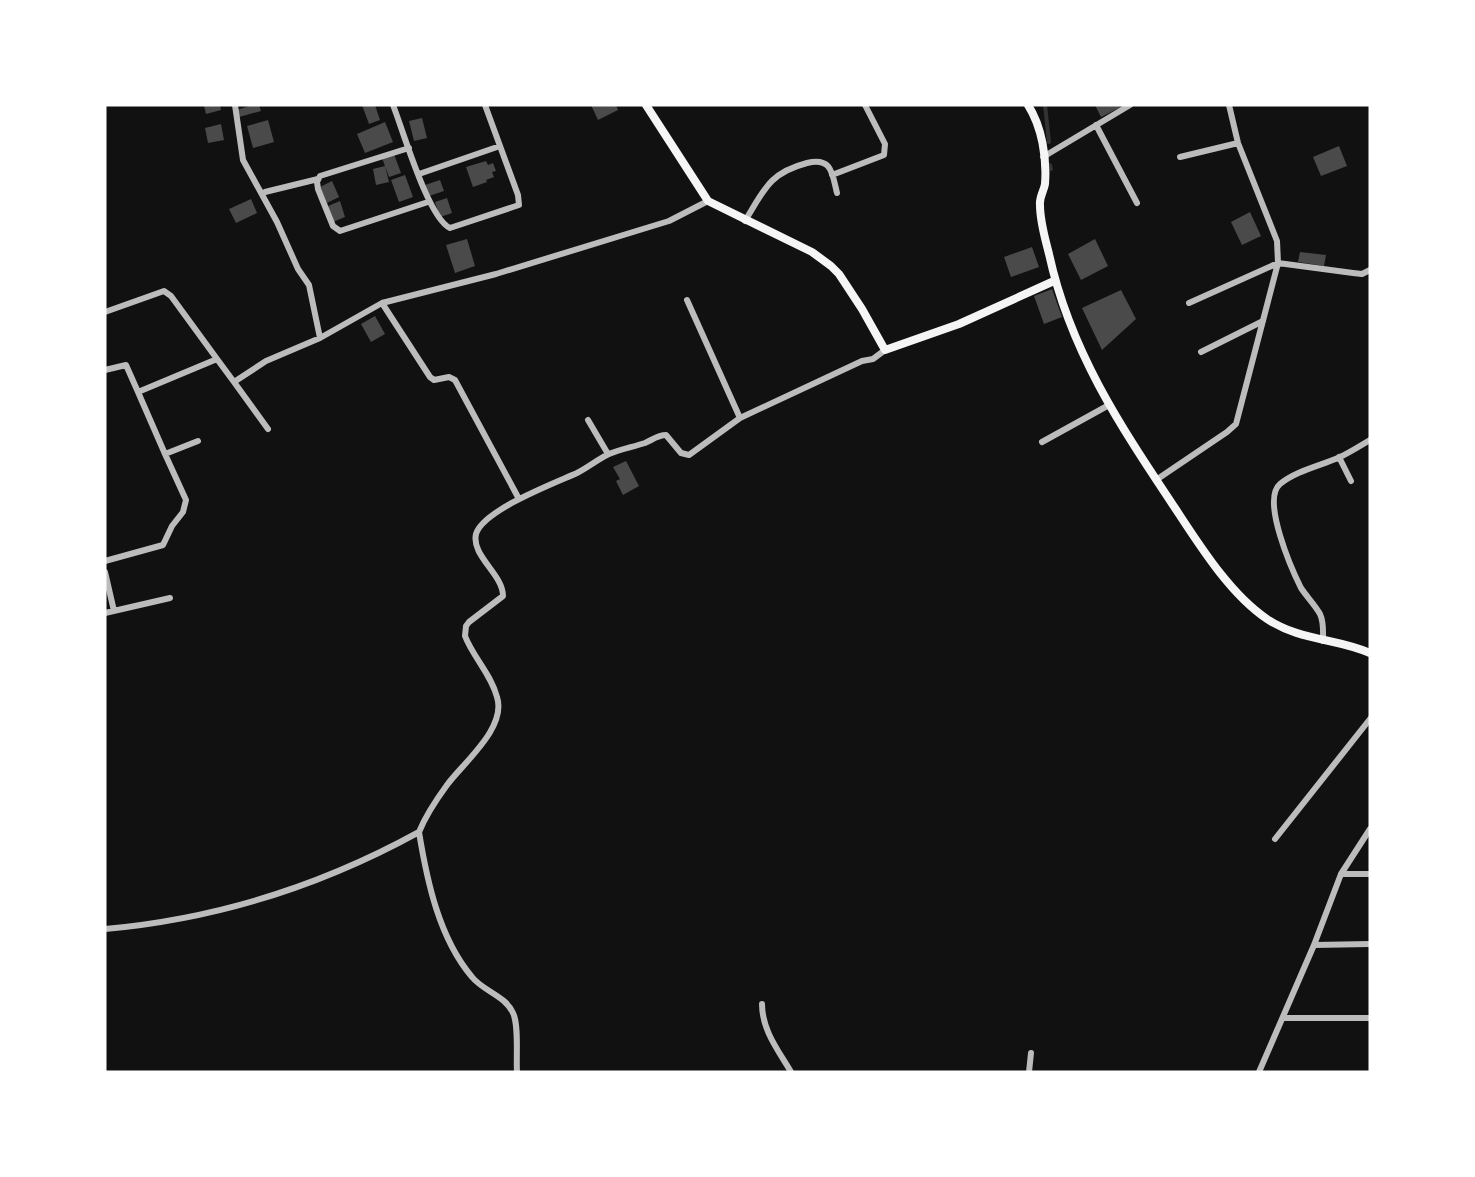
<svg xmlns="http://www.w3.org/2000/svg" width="1475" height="1177" viewBox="0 0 1475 1177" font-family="'PT Serif',serif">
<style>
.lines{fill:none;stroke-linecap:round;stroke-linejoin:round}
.stream{stroke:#333;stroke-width:4}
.building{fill:#4a4a4a}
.minor{stroke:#bcbcbc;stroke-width:6}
.secondary{stroke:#f5f5f5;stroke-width:8}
</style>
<rect width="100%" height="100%" fill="#111"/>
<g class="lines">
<path class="stream" d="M1045,105L1049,142
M1050,165L1051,169"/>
</g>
<path class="building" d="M209,105H220L221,110L206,114L204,106Z
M252,105H259L261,111L239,117L237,110Z
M362,105H375L380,120L369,124Z
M591,105H616L618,110L598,120Z
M1095,105H1125L1101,117Z
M422,118L427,138L414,141L409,121Z
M268,120L274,142L253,148L247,126Z
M385,122L393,142L365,153L357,134Z
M221,124L224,140L208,143L205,128Z
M1339,146L1347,166L1321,176L1313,157Z
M394,154L401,173L389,177L382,158Z
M486,161L488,165L493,163L496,171L492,172L494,177L486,180L487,182L473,187L466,167Z
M385,166L389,182L376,185L373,169Z
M405,175L413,197L399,202L391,180Z
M440,180L444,191L429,196L425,185Z
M332,181L339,197L327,203L320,187Z
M447,198L452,213L440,217L435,202Z
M251,199L257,213L236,223L229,209Z
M340,201L345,217L333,222L328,206Z
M1250,212L1261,236L1242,245L1231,222Z
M467,239L475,266L455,273L446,245Z
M1095,239L1108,266L1081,280L1068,254Z
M1032,247L1039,267L1011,277L1004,257Z
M1300,252L1326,255L1324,266L1298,262Z
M1052,289L1062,317L1044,324L1034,296Z
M1121,290L1136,319L1102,350L1082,308Z
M375,316L385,334L371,342L361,324Z
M626,461L639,486L623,495L616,481L620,479L613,467Z"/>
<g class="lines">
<path class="minor" d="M235,105L243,160L277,222L298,269L309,285L320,338
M393,105C403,130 428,218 450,228L519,205L518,195L485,105
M1096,125L1137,203
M409,148L320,176L317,182L318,189L333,226L340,231L428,202
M1043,157L1130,105
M1180,157L1238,143
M419,174L500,146
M832,175L884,155L885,144L865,105
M265,192L318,179
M745,221C764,190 769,173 807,163C832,157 832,173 837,193
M687,300L740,418
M382,303L430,377L434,380L449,377L455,380L519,499
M1189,303L1278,263L1353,273L1362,274L1370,270
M105,312L164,291L171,296L217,359
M1201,352L1263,321
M105,370L126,365L138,392
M234,382L268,429
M588,420L608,454
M198,441L165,454L138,392L217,359L234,382L266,361L320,338L382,303L496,274L669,221L708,201
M1042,442L1109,405
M1339,457L1351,481
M1156,480L1227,432L1236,424L1278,263L1277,241L1238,143L1229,105
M105,561L163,545L172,526L183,512L186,500L165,454
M105,572L114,611
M105,613L170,598
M1323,641C1323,632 1324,622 1320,614C1315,605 1307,597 1301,588C1292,570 1261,500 1280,484C1296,471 1319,466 1338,458C1349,453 1360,446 1370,440
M419,832C426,815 436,800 447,785C463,763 507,728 497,697C491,674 473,657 465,636L466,626L469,622L503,596C503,574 471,556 476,534C483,510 555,483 577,473C589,467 598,459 609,454C621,449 633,447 645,443C652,440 658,435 666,435L681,453L689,455L740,418L862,361L873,359L885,350
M1275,839L1370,719
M1341,874H1370
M105,929C216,919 321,886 419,832C427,881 439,938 472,977C483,991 506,996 513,1013C519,1025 516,1056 517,1072
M1314,945L1370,944
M762,1004C762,1030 778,1050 791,1072
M1283,1018H1370
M1029,1072L1031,1053
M1259,1072L1314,945L1341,874L1370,829"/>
<path class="secondary" d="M646,105L708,201L812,252L831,266L839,274L862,309L885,350L959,324L1054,281
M1028,105C1042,127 1047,158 1045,184C1044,191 1039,197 1040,205C1040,222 1045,238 1049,254C1070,351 1121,427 1175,508C1200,546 1230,594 1267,619C1300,641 1336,638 1370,653"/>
</g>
<rect width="1475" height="1177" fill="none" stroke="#ffffff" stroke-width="213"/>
</svg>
